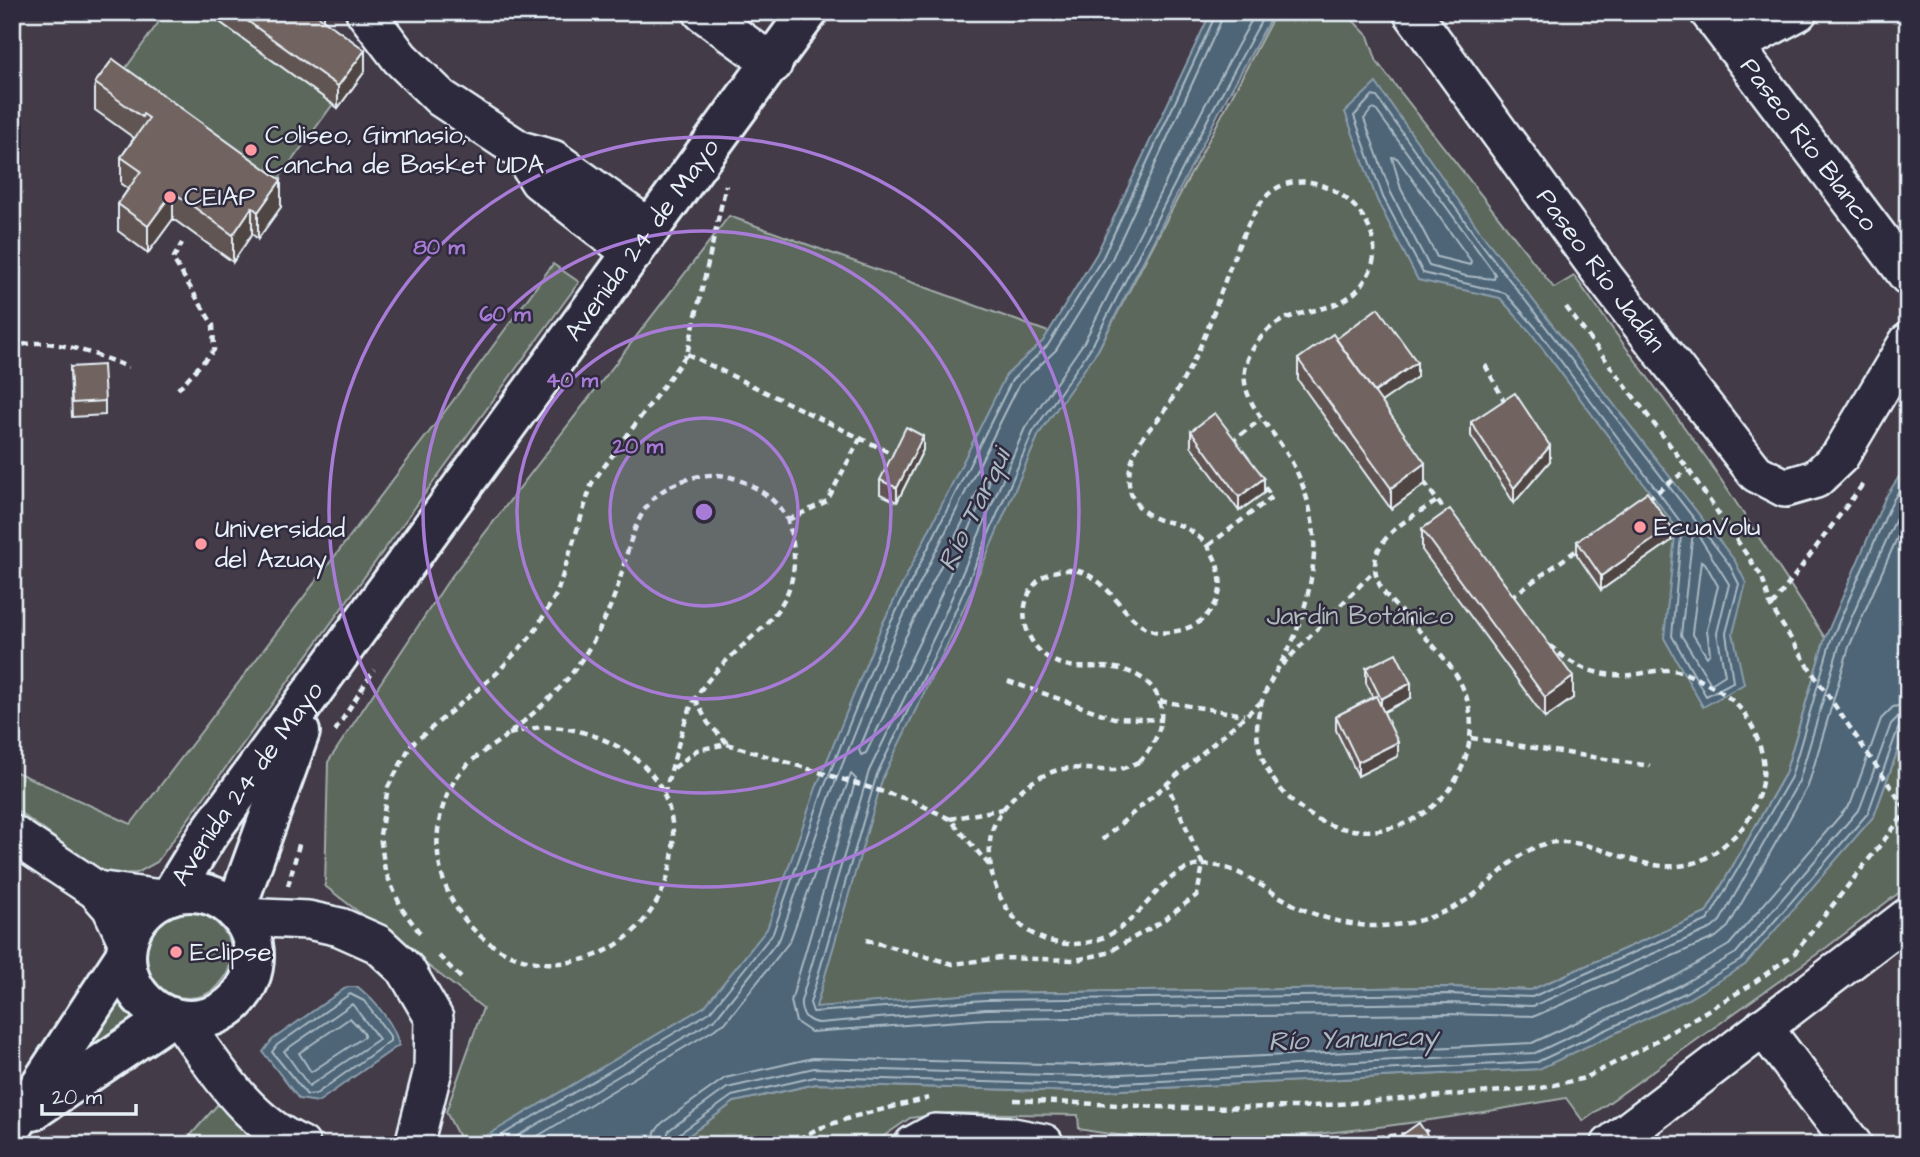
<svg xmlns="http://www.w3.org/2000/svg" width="1920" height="1157" viewBox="0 0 1920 1157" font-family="'Architects Daughter',sans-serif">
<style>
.green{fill:#5b675c;stroke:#a2acaa;stroke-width:2}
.water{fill:#4d6577;stroke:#8b9dab;stroke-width:2}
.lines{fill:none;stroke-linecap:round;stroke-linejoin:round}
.shore{stroke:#aab9c4;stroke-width:2}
.minor-casing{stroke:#e8f1f8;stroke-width:42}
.major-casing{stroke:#e8f1f8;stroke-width:44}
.path{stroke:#e8f1f8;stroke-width:4.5;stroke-dasharray:7 5;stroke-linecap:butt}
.minor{stroke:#2f2a3d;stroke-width:37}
.major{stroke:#2f2a3d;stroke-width:38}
.path-bridge{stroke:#e8f1f8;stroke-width:4.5;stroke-dasharray:7 5;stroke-linecap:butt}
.wall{fill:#615552;stroke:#e8f1f8;stroke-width:2}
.shaded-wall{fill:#4f4542;stroke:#e8f1f8;stroke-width:2}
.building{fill:#71635f;stroke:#e8f1f8;stroke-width:2}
.ring{fill:none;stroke:#a77bd6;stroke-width:3.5}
.poi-dot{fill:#ff9aa2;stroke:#2f2a3d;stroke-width:2.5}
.labels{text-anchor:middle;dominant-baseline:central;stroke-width:5;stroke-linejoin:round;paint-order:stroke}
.poi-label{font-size:26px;fill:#e8f1f8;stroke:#2f2a3d;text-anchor:start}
.street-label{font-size:26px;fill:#e8f1f8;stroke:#2f2a3d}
.park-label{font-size:26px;fill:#b0baba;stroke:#2f2a3d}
.water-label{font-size:28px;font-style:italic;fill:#aab9c4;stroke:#2f2a3d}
.centre{fill:#a77bd6;stroke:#2f2a3d;stroke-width:3.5}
.ring-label{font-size:21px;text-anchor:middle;font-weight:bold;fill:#a77bd6;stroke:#2f2a3d;stroke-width:5;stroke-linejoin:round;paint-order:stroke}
</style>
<rect width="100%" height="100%" fill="#433b47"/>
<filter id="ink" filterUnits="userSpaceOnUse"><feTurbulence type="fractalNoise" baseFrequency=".0143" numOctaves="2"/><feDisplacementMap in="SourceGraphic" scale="14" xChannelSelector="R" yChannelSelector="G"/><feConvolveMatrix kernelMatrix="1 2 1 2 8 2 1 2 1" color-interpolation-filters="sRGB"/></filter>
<g filter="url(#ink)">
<path class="green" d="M166,12H206L333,104L266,196L113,86Z
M1276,12H1345L1368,36L1377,62L1554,288L1574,276L1708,460L1825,638L1785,774L1706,913L1531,990L1446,987L985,993L463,1145L446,1112L483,1008L325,886L328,762L448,581L729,216L1098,350Z
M553,264L579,282L157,862L137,873L105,874L12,807V770L131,824L452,402Z
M1908,722V886L1827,947L1583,1121L1566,1098C1419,1123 1223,1157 1079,1129L1078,1115L953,1113L910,1118L871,1145H676L734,1102L816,1084L1082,1092L1539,1069L1874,816Z
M145 955a43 43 0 1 1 86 0a43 43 0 1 1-86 0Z
M111,986L147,1023L56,1077Z
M219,1103L270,1145H182Z"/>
<path class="water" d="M1211,12H1274L1218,114L1098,350L1039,434L953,633L883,777L816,1007L985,993L1446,987L1531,990L1706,913L1785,774L1825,638L1885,498L1908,463V722L1874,816L1745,965L1688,999L1539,1069L1082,1092L816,1084L734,1102L676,1145H471L705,1006L767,929L816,788L881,627L1006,375L1043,341L1097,253Z
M1376,83L1482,234L1735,561L1746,583L1733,633L1744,684L1703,707L1664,638L1676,527L1531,333L1500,298L1418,280L1377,200L1345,112Z
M347,987H358C375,1001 394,1023 399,1045L318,1102L299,1099L263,1052L272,1040Z"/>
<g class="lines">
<path class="shore" d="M1256,12L1204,107L1084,342L1025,428L939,627L869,771L801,1001C800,1014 807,1022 819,1023L986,1009L1446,1003L1533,1006L1712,928L1720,921L1799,781L1840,643L1908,492
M1266,12L1212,111L1092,346L1033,432L947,630L877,774L810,1003L813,1012L986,1000L1446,994L1532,997L1708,920L1791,777L1831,640L1892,502L1908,476
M1372,96L1377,97L1477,238L1729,564L1739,584L1726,633L1733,682L1706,696L1672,636L1682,524L1537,329L1505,293L1423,273L1383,197L1354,116Z
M1372,109L1376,110L1495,274L1494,279L1466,276L1429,266L1391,193L1364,119Z
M1392,157L1397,158L1471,261L1470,265L1437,257L1401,189Z
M988,479L989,484L929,622L866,753L861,755L859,750L905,638L983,481Z
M1693,532L1697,533L1729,584L1717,633L1725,675L1711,684L1681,635Z
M1701,561L1705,563L1718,586L1707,630L1710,653L1707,657L1692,633Z
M350,994L364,1001L390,1036V1041L316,1094L307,1095L272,1052L277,1045Z
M352,1004L379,1039L309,1086L284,1051Z
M350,1018L364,1033V1037L311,1072L299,1053Z
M485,1145L710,1012L773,933L823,790L887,630L1012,380L1048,345L1103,257L1217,12
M502,1145L715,1019L780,938L831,793L895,633L1019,385L1056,350L1111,261L1225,12
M523,1145L725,1023L790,941L851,774L856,779L791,1001L796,1022L811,1032L987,1019L1445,1014L1535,1016L1716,937L1728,927L1808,786L1849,647L1908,513
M653,1145L655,1132L662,1123L725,1078L813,1058L1081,1065L1532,1043L1676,976L1729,945L1851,803L1881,719L1893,707L1908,704
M664,1145L669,1130L727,1088L814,1068L1081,1076L1535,1053L1681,985L1736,953L1860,808L1891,724L1898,717L1908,715
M672,1145L676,1136L732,1096L815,1077L1081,1085L1537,1062L1685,993L1741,960L1868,813L1898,729L1908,724"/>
<g class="minor-casing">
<g id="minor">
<path d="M365,12L400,58L441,98L520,150L553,159L651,229"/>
<path d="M702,12L773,64"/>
<path id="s1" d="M1412,12L1605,278L1756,473L1785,488L1816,479L1840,456L1908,342"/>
<path id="s2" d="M1709,12L1908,276"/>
<path d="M1734,46L1798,12"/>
<path d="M520,150L539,181L633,254"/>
<path d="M12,834L96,890L111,907L127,941"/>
<path d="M96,890L161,899"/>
<path d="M240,917L308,920L340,927L378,944L406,970L434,1018L433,1070L414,1145"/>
<path d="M181,1020C214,1066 247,1122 301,1145"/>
<path d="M1763,1027L1853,1145"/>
<path d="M913,1145L935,1133L1008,1136L1044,1143"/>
<path d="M1610,1145L1908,917"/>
</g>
</g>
<g class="major-casing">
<g id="major">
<circle cx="190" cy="956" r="64"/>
<path id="s3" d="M171,895L207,836L808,12"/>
<path d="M235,911L300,732"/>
<path d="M32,1111L171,1017"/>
<path d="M12,1128L125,956"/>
</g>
</g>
<path class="path" d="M1566,307L1688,469L1762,577L1771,607L1814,675L1907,811
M12,349C42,332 97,355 128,367
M687,354L897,456
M1485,365L1506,404
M178,389L214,350L213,325L173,259L182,243
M1231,442L1260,420
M1424,482L1447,514
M1648,499L1688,469
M788,520L827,501L860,439
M1209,545L1272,497L1261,483
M1511,597L1581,547
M1772,606L1863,484
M1282,665L1375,570
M1008,681L1114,718L1163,720
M695,699L708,723L727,743
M1160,701L1244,715
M335,731L374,670
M509,734C521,731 534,727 546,727C590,727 646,752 664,795C692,859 654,938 588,958C486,989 404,878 451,787C464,760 489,750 511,732C533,714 559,692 575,669C594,643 610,612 619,582C628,553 632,522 653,499C670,481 706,470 730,477C754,484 784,502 790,528C812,619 739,632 698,694C683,715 674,766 664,793
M1471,738L1650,766
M1139,762C1170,730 1172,685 1124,670C1105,664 1084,670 1065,665C1029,657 1011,612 1036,583C1044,574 1056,570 1067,570C1115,569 1123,639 1171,632C1187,630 1201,624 1211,610C1218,601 1222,589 1220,578C1217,553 1202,534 1179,525C1172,522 1164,522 1157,519C1121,503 1124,470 1141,440C1147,431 1156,422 1163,413C1178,391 1192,365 1203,340C1218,306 1244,212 1271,192C1317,156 1393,220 1370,271C1346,323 1296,299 1264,334C1218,386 1265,416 1289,457C1303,481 1311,507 1314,535C1316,563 1308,600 1298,627C1290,653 1271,675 1262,701C1245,750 1274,793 1315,818C1341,833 1378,835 1406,823C1435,810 1457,786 1466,756C1485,691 1444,657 1404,615C1391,601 1375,587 1375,566C1375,534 1414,516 1437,501
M674,768L697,750L727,744L913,801L950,819
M1102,840L1260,703
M989,865L950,819L1003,809
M288,886L300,841
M420,933L402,909L385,871L380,835L388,787L411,745L496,674L533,634L557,593L592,483L687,354L726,185
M866,940L953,964L1000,958L1076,960L1107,953L1161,922L1197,895L1203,865L1167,784
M439,956L463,980
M1014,1100L1181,1108L1301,1107L1541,1088L1585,1078L1642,1049L1749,986L1794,954L1907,811
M1421,1132L1426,1131L1439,1145
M788,1145L817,1129L852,1117L929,1098
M1317,1145L1406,1134"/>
<use href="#minor" class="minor"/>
<use href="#major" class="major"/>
<path class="path-bridge" d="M1139,762C1131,765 1122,770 1112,770C1094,771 1072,765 1055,771C1026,780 992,811 990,842C988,873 996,898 1017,921C1029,935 1049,943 1067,944C1142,947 1152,866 1204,865C1236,864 1263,888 1289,902C1313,916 1344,925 1372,926C1409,927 1449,915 1479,891C1498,876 1513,857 1536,847C1593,822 1658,901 1722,847C1733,837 1743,830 1750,816C1759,798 1767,774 1762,754C1752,715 1735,697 1700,680C1689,675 1678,669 1666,670C1654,670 1642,674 1630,675C1597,677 1570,667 1547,642"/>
</g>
<path class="wall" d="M206,12H324V20L365,71L338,108Z
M113,59L281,207L258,239L252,234L233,262L173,219L148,253L118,231V204L128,189L121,184V157L134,138L95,110V83Z
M1336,339L1417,377L1381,402L1425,484L1391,509L1298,380V359Z
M70,367L105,401V415L72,417Z
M1471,422L1550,461L1514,503L1471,436Z
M1191,431L1264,493L1239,511L1191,446Z
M923,450L897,502L880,494V480Z
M1422,529L1573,698L1545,718L1422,550Z
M1577,541H1671L1601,590L1577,555Z
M1366,668L1411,698L1384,712L1398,756L1358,776L1336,730V716L1373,697L1366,683Z"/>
<path class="shaded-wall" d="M319,12H324V26L317,15Z
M365,50V71L338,108V86Z
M281,180V207L258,239V212Z
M173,192V219L148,253V226Z
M252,207V234L233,262V235Z
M1417,362V377L1371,409V395Z
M923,436V450L897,502V488Z
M1550,446V461L1514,503V488Z
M1425,463V484L1391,509V488Z
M1264,478V493L1239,511V497Z
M1671,527V541L1601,590V576Z
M1573,677V698L1545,718V697Z
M1411,683V698L1381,713V699Z
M1398,742V756L1358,776V762Z
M12,906H13V943L12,944Z"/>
<path class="building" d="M235,12H319L317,15L365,50L338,86Z
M113,59L281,180L258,212L252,207L233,235L173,192L148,226L118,204L141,171L121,157L149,118L143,114L142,117L95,83Z
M1378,308L1417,362L1374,392L1336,339Z
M1333,334L1425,463L1391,488L1298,359Z
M103,365L105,401L72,403L70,367Z
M1515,393L1550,446L1514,488L1471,422Z
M1215,413L1264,478L1239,497L1191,431Z
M906,427L923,436L897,488L880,480Z
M1647,492L1671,527L1601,576L1577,541Z
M1450,509L1573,677L1545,697L1422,529Z
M1396,653L1411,683L1381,699L1366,668Z
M1376,696L1398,742L1358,762L1336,716Z
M1419,1123L1434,1145H1388Z"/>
</g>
<circle cx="704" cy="512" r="94" fill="#a77bd6" fill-opacity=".12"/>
<g class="ring">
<circle cx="704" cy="512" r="94"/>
<circle cx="704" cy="512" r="187"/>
<circle cx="704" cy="512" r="281"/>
<circle cx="704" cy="512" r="375"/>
</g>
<g class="poi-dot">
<circle cx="251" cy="150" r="7"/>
<circle cx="170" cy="197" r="7"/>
<circle cx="1640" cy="527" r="7"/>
<circle cx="201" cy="544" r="7"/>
<circle cx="176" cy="952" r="7"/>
</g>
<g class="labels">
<g class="poi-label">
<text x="265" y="135">Coliseo, Gimnasio,<tspan x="265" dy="30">Cancha de Basket UDA</tspan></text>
<text x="184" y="197">CEIAP</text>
<text x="1654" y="527">EcuaVolu</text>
<text x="215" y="529">Universidad<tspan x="215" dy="30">del Azuay</tspan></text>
<text x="190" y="952">Eclipse</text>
</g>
<g class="street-label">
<text stroke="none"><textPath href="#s2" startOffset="166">Paseo Río Blanco</textPath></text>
<text stroke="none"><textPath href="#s3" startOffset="807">Avenida 24 de Mayo</textPath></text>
<text stroke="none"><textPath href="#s1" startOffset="320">Paseo Río Jadán</textPath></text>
<text stroke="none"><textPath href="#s3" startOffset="135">Avenida 24 de Mayo</textPath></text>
</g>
<g class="park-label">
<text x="1360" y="616">Jardín Botánico</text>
</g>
<g class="water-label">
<text transform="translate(974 510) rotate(-64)">Río Tarqui</text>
<text transform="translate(1353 1039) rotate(-2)">Río Yanuncay</text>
</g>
</g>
<circle cx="704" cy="512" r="10" class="centre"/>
<g class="ring-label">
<text x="439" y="254">80 m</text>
<text x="505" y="321">60 m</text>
<text x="572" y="387">40 m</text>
<text x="638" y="453">20 m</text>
</g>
<rect width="1920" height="1157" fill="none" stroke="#2f2a3d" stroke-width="42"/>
<rect x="21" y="21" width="1878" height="1115" fill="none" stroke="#e8f1f8" stroke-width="2.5" filter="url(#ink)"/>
<path d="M42 1104v10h94v-10" fill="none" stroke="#e8f1f8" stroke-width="3.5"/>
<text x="52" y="1104" font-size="21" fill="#e8f1f8" stroke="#2f2a3d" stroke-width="5" paint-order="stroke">20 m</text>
</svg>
